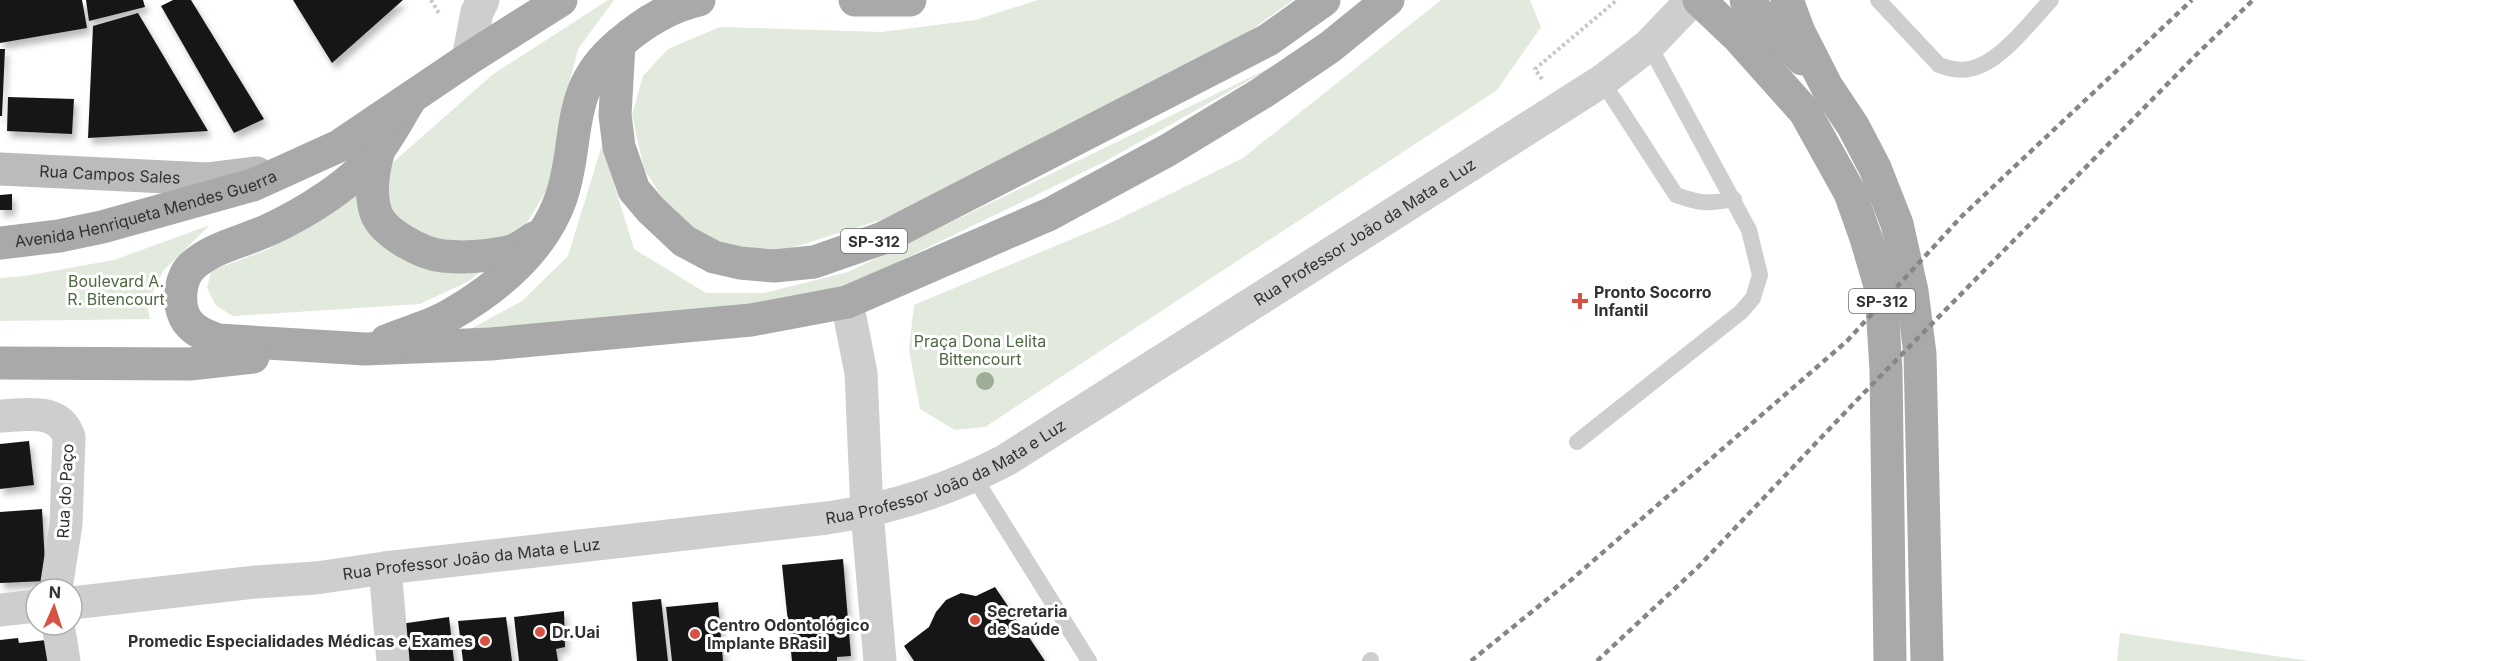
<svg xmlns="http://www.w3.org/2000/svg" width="2515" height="661" viewBox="0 0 2515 661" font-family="Inter,sans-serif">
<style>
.green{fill:#e2e9dd}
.building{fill:#181818;filter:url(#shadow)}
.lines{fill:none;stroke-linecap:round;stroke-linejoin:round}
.path{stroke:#c8c8c8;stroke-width:4;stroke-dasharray:3 3;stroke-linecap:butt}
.lane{stroke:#cecece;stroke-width:16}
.street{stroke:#cecece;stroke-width:33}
.secondary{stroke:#bbb;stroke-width:33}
.primary{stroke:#a9a9a9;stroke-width:33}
.rail{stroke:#868686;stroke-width:4.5;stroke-dasharray:6 4.5;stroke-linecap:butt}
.tree{fill:#9dad96}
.poi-dot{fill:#d85142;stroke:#fff;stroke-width:2}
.labels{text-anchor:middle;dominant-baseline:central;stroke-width:6;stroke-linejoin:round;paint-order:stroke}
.shield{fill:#fff;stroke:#6f6f6f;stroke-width:1.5}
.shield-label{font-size:15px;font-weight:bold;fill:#313131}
.street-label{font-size:16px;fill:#313131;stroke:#fff}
.park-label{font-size:16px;fill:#4d6a41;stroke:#fff}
.poi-label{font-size:16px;font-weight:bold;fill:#313131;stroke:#fff;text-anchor:start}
</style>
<defs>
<filter id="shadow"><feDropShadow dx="3.5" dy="6" stdDeviation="3" flood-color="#0004"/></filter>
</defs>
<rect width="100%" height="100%" fill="#fff"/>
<path class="green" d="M608,0H614L578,49L565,99L551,183L516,241L469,281L420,304L233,316L216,306L207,288L211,271L269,249L372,181L492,75Z
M1038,0H1293L1222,51L881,220L781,251L717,244L672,213L644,169L632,115L643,76L668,49L720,27L882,32L975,20Z
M1441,0H1530L1541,27L1497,90L985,427L955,430L920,409L909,350L914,305L1113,222L1243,158Z
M1282,62L1104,162L836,292L745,307L463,333L522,301L568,256L602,145L634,249L706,293H764L848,272Z
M210,225L163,271L147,304L150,319L0,321V278L25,276L114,260Z
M2120,633L2309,661H2117Z"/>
<path class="building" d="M0,0H82L87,28L0,43Z
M86,0H143L145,7L89,21Z
M173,0H191L264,119L234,133L161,6Z
M293,0H403L332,63Z
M138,13L208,131L88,138L93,26Z
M0,49H5L2,116H0Z
M8,97L74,99L72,134L7,131Z
M12,194V210H0V195Z
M29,441L34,485L0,489V444Z
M42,509L46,581L0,583V512Z
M843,559L851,656L837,657V661H792L782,565Z
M995,587L1045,661H914L904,646L929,627L936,612L946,600L961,593L976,596Z
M661,599L668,661H637L632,602Z
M718,602L723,661H672L666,607Z
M564,611L565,647L556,649L558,661H519L514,617Z
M449,617L454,661H404L400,624Z
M506,617L512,661H463L458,621Z
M18,638L19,643L46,640L49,661H0V640Z"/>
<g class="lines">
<path class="path" d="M431,0L440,15
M1542,79L1535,69L1617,0"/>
<path class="lane" d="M1878,0L1939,65C1952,70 1966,72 1979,66C2005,56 2032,20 2051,0
M1602,81L1676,195C1701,204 1708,204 1734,199
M1577,442L1741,312L1753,298L1760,275L1749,230L1649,45
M974,477L1089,661
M1370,661L1371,660"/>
<g class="street">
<path d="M468,59L477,12L483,0"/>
<path d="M847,302L861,373L867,512L880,661"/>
<path d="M0,416C26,415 59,407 69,437L66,524L56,589"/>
<path d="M385,568L393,661"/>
<path id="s1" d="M72,603L256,582L316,578L385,568L827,518C888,509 951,489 1006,460L1602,81L1649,45L1692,0"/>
<path d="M0,610L36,606"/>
<path d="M58,625L64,661"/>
</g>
<path class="secondary" id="s2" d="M0,169L208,179L257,173"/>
<g class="primary">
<path d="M699,0C668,7 643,23 619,44L615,115L619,147L634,190L651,210L684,241L714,257L740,263L774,266L814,262L883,238L1268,40L1324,0"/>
<path d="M855,0H910"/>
<path d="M1699,0L1738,37L1805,112L1850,193L1866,238L1881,289L1886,370L1890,661"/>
<path d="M1746,0L1802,59"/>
<path d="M1787,0L1799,32L1827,87L1853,126L1875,168L1897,224L1912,291L1920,354L1927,661"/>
<path d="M411,98C401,114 392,132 380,148C356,182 304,214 266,231C242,242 213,247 192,266C179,279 177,306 187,321C195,332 207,336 218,340L365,349L491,344L751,320L847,302L1050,214L1168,150L1262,93L1330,47L1388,0"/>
<path d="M379,150C373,170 369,192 376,213C383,233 422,254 443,256C465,258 491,256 512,251C520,248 529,241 536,237"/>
<path id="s3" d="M0,243L59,236L102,227L253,185L339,146L468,59L561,0"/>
<path d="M386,341C407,332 431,326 450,315C497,288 543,250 561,198C581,140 563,90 619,44"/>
<path d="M0,363L190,364L253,357"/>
</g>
<path class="rail" d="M1471,661L1571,580L1847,341L1962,216L2192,0
M1597,661L1697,568L1856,401L2196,55L2253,0"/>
</g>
<circle class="tree" cx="985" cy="381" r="9"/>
<g class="poi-dot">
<path d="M1577 292h6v6h6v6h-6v6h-6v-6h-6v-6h6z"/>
<circle cx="975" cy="620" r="6"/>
<circle cx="540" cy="632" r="6"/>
<circle cx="695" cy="634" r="6"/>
<circle cx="485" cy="641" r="6"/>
</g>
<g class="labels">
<g class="shield">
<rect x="841" y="229" width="66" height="24" rx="4.5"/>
<rect x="1849" y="289" width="66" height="24" rx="4.5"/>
</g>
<g class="shield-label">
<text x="874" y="241">SP-312</text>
<text x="1882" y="301">SP-312</text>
</g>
<g class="street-label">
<text stroke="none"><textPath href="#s2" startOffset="110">Rua Campos Sales</textPath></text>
<text stroke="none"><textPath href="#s3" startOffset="150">Avenida Henriqueta Mendes Guerra</textPath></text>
<text stroke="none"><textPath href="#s1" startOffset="1374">Rua Professor João da Mata e Luz</textPath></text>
<text stroke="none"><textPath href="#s1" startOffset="888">Rua Professor João da Mata e Luz</textPath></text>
<text transform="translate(65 491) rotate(-87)">Rua do Paço</text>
<text stroke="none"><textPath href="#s1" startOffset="402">Rua Professor João da Mata e Luz</textPath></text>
</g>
<g class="park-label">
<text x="116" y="281">Boulevard A.<tspan x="116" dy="18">R. Bitencourt</tspan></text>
<text x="980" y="341">Praça Dona Lelita<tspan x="980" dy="18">Bittencourt</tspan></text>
</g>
<g class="poi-label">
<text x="1594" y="292">Pronto Socorro<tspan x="1594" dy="18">Infantil</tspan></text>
<text x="987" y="611">Secretaria<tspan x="987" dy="18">de Saúde</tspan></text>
<text x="707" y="625">Centro Odontológico<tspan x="707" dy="18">Implante BRasil</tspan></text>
<text x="552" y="632">Dr.Uai</text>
<text x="473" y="641" text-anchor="end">Promedic Especialidades Médicas e Exames</text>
</g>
</g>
<g transform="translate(54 607) rotate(3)"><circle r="28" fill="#ffffff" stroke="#adadad" stroke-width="1.5"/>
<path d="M0-4.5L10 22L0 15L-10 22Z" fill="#d85142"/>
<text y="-9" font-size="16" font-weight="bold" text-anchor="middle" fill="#313131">N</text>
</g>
</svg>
